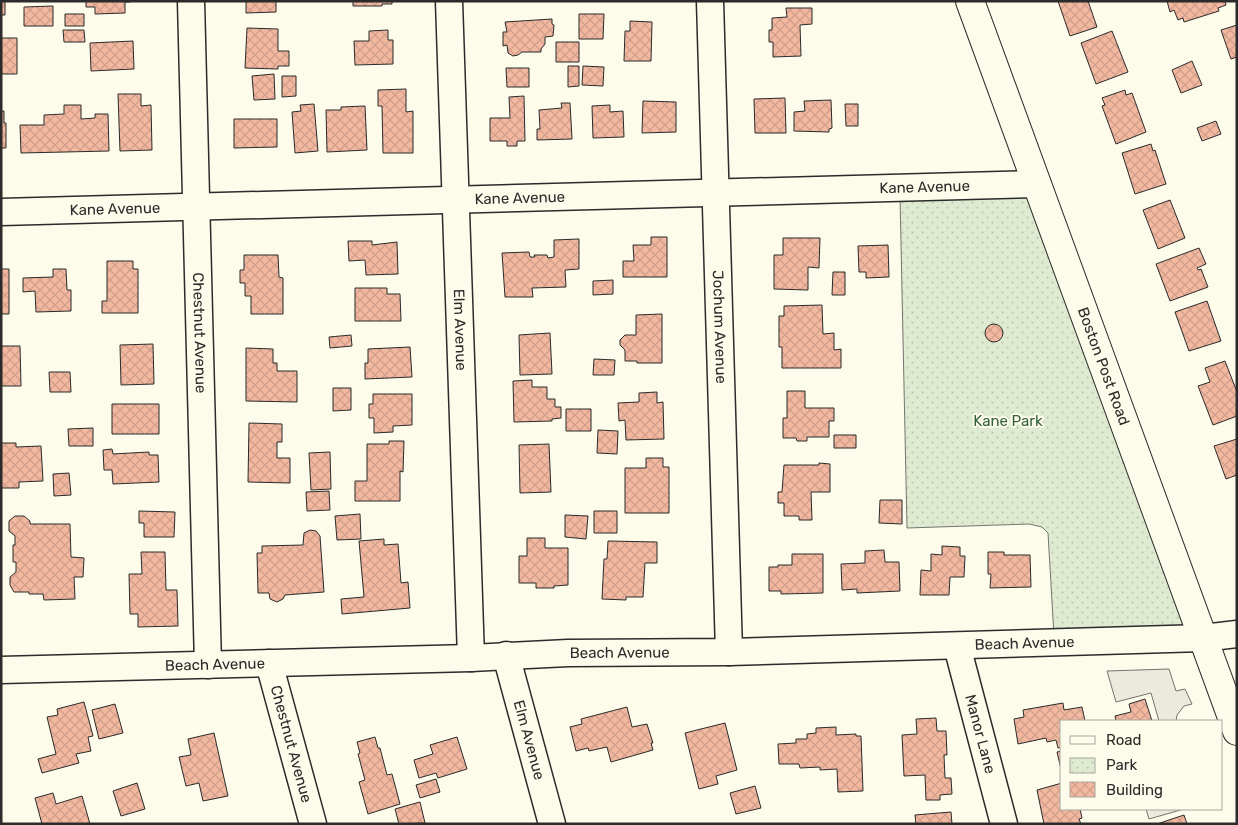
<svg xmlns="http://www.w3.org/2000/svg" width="1238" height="825" viewBox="0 0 1238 825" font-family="Rubik,sans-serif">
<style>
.park{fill:url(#park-dots);stroke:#74746e}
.parking{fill:#eceadb;stroke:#74746e}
.building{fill:url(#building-cross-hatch);stroke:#2b2b2b}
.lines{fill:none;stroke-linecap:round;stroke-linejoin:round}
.minor-casing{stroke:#2b2b2b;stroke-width:29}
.major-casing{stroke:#2b2b2b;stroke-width:30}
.minor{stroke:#fdfbea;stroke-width:26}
.major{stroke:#fdfbea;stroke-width:28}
.labels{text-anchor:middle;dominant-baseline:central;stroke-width:4;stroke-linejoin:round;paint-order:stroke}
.street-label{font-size:15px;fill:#2b2b2b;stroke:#fdfbea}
.park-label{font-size:15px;fill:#34623c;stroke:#fdfbea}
</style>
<defs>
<pattern id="park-dots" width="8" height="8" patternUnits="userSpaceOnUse" patternTransform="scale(1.25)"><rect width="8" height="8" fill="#deebd1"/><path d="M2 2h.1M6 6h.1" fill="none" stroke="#bfcab4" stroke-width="1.8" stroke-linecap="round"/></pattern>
<pattern id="building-cross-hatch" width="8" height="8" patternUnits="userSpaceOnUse" patternTransform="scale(1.25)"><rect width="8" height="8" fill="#f2b8a0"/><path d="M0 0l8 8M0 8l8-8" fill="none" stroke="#d09e8a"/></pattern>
</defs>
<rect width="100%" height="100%" fill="#fdfbea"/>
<path class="park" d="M1030,191L1197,633L1054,636L1048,533L1042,527L1029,524L907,528L900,196Z"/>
<path class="parking" d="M1169,669L1176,691L1185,689L1192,704L1184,706L1181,710L1177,715L1176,721H1159L1151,693L1116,702L1107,671Z
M1146,809H1184L1149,819Z"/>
<path class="building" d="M1,1H5V15H1Z
M86,1H130V2H125V13L95,14V7H86Z
M246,1H276V12L246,13Z
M353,1H392V4H382V6H353Z
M1058,1H1088L1097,27L1070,36Z
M1167,1H1225L1226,5L1218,8L1219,11L1184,22L1183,18L1178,20L1174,10L1170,12Z
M53,6V26H24V7Z
M786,8H812V24L800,25L801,56L773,57V42H769V30H772V18L787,17Z
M65,14H84V26H65Z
M579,14H604L603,39H579Z
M552,19V24L554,25L553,36L545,37V44L541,49V52H522L518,55L513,56L508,53L507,45L503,46V32H507L505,22Z
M630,21L652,22L651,61H624L625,31H630Z
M1237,25V57L1231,59L1221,30Z
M247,28L278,29V51H289V66H278V69L245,68Z
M63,30H84L85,42H64Z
M388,30V40H393V64L355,65L354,41H369V31Z
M1112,31L1128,72L1096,84L1081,43Z
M1,38H17V74H1Z
M133,41L134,69L91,71L90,43Z
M556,42H579V62H556Z
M1192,61L1202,85L1181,93L1172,70Z
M568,66H579V86L568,87Z
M583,66L604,67L603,86L582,85Z
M506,68H529V87H507Z
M274,74L275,99L254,100L252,76Z
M282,76H296V96L282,97Z
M406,89V112L413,111V153H383L382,106H378V90Z
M1125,90L1126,95L1132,93L1146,132L1116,144L1102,106L1105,105L1102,98Z
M118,94H141V106L151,105L152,150L120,151Z
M524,96L525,141H517V146H507V141H490V118H510L509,97Z
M785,98L786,133H755L754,99Z
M831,100L832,128L829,129V132L794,131V112L805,111L804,101Z
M643,101L676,102V132L642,133Z
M561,103H570L572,139L537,140V129H540L539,110L562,108Z
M314,104L318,151L295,153L292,112L301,111L300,105Z
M845,104H858V126H846Z
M64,105H81V119L95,118V114H108L109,151L21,153L20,125H44V115L64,114Z
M610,105V112L623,111L624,137L593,138L592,106Z
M365,106L367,150L327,152L326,110H341V107Z
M1,111H4V123H6V148H1Z
M234,119H277V147L234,148Z
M1216,121L1221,134L1202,141L1197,128Z
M1151,144L1153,151L1155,150L1166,184L1135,194L1122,153Z
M1170,200L1185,238L1158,249L1143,210Z
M651,237H667V277H623V261H634L633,245H651Z
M783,238H820L819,268L808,267V290L774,289V255H783Z
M579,239V269L565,270L566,287L532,288L533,297H505L502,253L529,252L530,257H535L534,255H547L548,258L554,257V240Z
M348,241H372V245L397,242L398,274L366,275L365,260L349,261Z
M888,245L889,277L866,278V272H859L858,246Z
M1199,248L1206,264L1197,268L1198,270L1201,269L1208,287L1170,301L1156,264Z
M244,255H278L279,277L283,278V314H251V296H245V283H240V270H244Z
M107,261H133V269H138V313H102V301H107Z
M1,269H9V314H1Z
M53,269H66L67,290H71V311L36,312L35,291L23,292V278L53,277Z
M833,272H845V295H832Z
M613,280V294L593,295V281Z
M355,288H387V294H400L401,321H355Z
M1207,301L1221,341L1189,351L1175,312Z
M822,305L823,334L834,333V350L841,349V368H782V347H779V316H784V306Z
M662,314V363H637V361H625V350L620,345V340L625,335H636V315Z
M985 333a9 9 0 1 1 18 0a9 9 0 1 1-18 0Z
M550,333L552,374L520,375L519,335Z
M351,335L352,346L330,348L329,337Z
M153,344L154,384L121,385L120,345Z
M1,346H20L21,386H1Z
M410,347L412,377L365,379V363H368V349Z
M246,348L273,349V363H277V371H297V402L246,401Z
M594,359L615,360L614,375H593Z
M1225,361L1237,392V416L1213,425L1198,386L1210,382L1205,368Z
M49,372H70L71,392H50Z
M532,380V387H547V399H555V407H561V418L552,419V421L514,422L513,381Z
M333,388H351V410L333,411Z
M787,391H805V408H834V421H829V437H807V441H797L796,438H783V418H787Z
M657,392V403L663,402L664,439L626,440L625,420L619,421L618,403L639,402V393Z
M373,394H412V425L393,426V432L374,433V418H369V404H373Z
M112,404H159V434H112Z
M566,409H591V431H566Z
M249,423L282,424V442H277V458H290V483L248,482Z
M93,428V446H69L68,429Z
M598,430L618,431L617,454L597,453Z
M834,435H856V448H834Z
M1237,439V475L1226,479L1214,446Z
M389,441H404L403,472L400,471V501H355V481H367V444H389Z
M1,443H16V447L41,446L43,481L19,482V488H1Z
M549,444L551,492L520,493L519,445Z
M112,449L113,454L149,452V455H158L159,482L113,484L112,470H104L103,450Z
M330,452L331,489L311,490L309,453Z
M646,458H663V467H669V513H625V468H646Z
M819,463L830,464V492H811L812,520H799V516H784V503H778V492H782L784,465H819Z
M69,473L71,495L54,496L53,474Z
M329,491L330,510L307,511L306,492Z
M880,500H902V524L879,523Z
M139,511L175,512L174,537H144V523H139Z
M594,511H617V533H594Z
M360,514L361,539L337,540L335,516Z
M565,515L588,516L586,539L565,537Z
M15,516H24L30,521V524H70L71,557L84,558L83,577H74L75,599L44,600L43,594H29V592H14L10,585V577L16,572V562H13V545H15V536L9,531V521Z
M310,530L316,531L320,536L324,592L285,595L283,599L277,602L270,599L269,593H258L257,553H262V546L303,545L304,533Z
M527,538H545V548H568V585L554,586V588H536V583H519V556H527Z
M384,539V545L398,544L401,583L408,582L410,608L342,614L341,599L364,597L359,541Z
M608,541L657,542V563H645L643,597H626V600L602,599L604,559H607Z
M942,546L960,547V556H965L964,577H950L949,595H920L921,570L931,571V554L942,555Z
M884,550L885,562H899L900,591L857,593V589L842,590L841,564L865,563V551Z
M141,552H165L166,590H177L178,626L138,627V614H130L129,574H142Z
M988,552H1004V555H1030L1031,587L990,588L991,574H988Z
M792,554H823V593L781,594V591H769V567H778V565H792Z
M1145,699L1152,721H1116L1115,716L1131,712L1129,704Z
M84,702L93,736L88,737L91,751L76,754L79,763L42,773L38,759L56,754L47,717L58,715L57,709Z
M1063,703L1064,710L1082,707L1085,721H1062V747L1058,748L1056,740L1047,742L1046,738L1018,744L1014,719L1024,717L1023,710Z
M115,704L123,733L99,739L92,710Z
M627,707L632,727L647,724L653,743H651L653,750L611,762L607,747L589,751L588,748L576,751L570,727L582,724L581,719Z
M936,718L937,731H946L947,755H944L945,778H951L952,794L940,795V800H926L925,775L904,776L902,735L917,734L916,719Z
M725,723L737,770L716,776L718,784L699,789L685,733Z
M836,727V735L856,734V736H861L863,791L838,792L837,769L820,770V767L800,768L799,764H779L778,744L796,743V739H807V734L816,733V728Z
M214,733L228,796L203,801L199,783L186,786L179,757L191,755L188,739Z
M375,737L378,748H380L387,775L392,774L400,804L368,814L359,782L365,780L358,754L360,753L357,742Z
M457,737L467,769L438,778L436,773L419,778L414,760L433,754L430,745Z
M1062,751V769H1061L1057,752Z
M436,779L440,792L420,798L416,785Z
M137,783L145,809L121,816L113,791Z
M1062,783V809H1080L1082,818L1079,819L1081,824H1044L1037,790Z
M755,786L761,808L736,814L730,793Z
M53,793L56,804L82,796L90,824H42L35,798Z
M420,802L425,823L399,824L395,809Z
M951,812L952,824H916L915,815Z
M1184,815L1187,824H1157Z"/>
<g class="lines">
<g class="minor-casing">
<g id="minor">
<path id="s1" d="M191,1L208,665"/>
<path id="s2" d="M449,1L471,658"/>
<path id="s3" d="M710,1L729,652"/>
<path id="s4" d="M1,212L1037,184"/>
<path id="s5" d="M957,646L1004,824"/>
<path id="s6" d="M506,655L552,824"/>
<path id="s7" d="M269,663L313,824"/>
<path id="s8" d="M1,670L471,658L568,653L729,652L1203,638L1237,634"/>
</g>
</g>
<g class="major-casing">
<g id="major">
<path id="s9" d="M970,1L1237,731"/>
</g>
</g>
<use href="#minor" class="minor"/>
<use href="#major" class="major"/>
</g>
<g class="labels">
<g class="street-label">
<text stroke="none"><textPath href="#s4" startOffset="924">Kane Avenue</textPath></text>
<text stroke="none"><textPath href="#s4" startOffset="519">Kane Avenue</textPath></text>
<text stroke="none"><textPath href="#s4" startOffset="114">Kane Avenue</textPath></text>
<text stroke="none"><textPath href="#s3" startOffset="326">Jochum Avenue</textPath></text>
<text stroke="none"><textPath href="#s2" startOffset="329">Elm Avenue</textPath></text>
<text stroke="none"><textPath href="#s1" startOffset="332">Chestnut Avenue</textPath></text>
<text stroke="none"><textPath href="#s9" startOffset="389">Boston Post Road</textPath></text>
<text stroke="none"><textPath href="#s8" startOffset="1024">Beach Avenue</textPath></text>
<text stroke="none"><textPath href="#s8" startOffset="619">Beach Avenue</textPath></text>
<text stroke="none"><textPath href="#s8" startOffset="214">Beach Avenue</textPath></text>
<text stroke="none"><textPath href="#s5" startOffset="91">Manor Lane</textPath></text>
<text stroke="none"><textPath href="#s6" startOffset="88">Elm Avenue</textPath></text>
<text stroke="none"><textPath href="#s7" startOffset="84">Chestnut Avenue</textPath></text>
</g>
<g class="park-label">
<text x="1008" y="421">Kane Park</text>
</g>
</g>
<rect width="1238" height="825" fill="none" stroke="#2b2b2b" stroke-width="5"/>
<rect x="1060" y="720" width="162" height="90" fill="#fdfbea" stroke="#a9a89e"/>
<rect x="1070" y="736" width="25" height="8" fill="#fdfbea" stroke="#a9a89e"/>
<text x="1106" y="745" font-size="15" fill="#2b2b2b">Road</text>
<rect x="1070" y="758" width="25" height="15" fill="url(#park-dots)" stroke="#a9a89e"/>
<text x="1106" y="770" font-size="15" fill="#2b2b2b">Park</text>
<rect x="1070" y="782" width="25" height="15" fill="url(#building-cross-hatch)" stroke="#a9a89e"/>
<text x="1106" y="795" font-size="15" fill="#2b2b2b">Building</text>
</svg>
